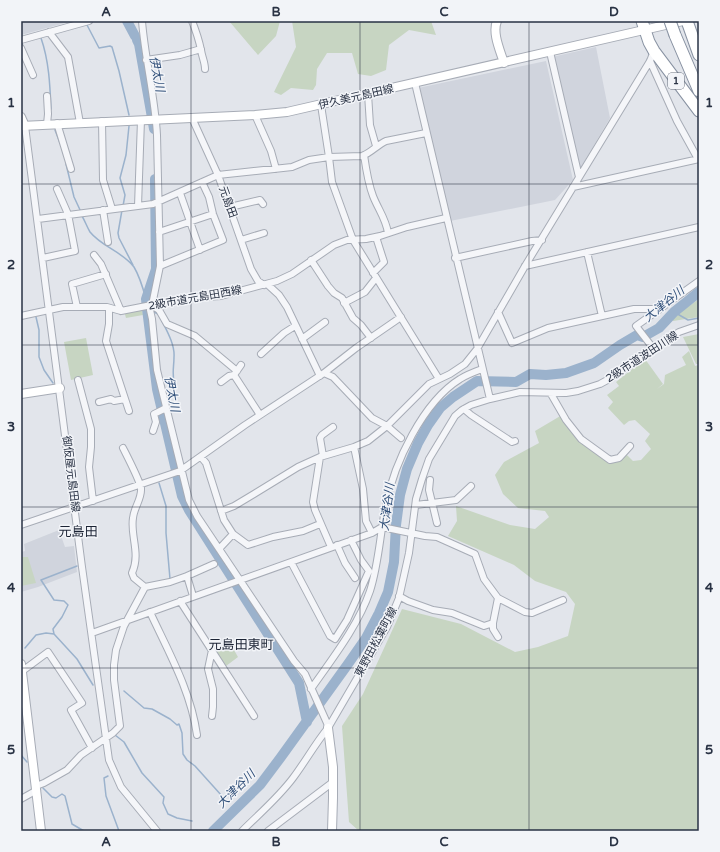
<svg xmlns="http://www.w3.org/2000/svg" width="720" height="852" viewBox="0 0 720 852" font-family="'Varela Round','Noto Sans JP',sans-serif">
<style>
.built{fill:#d0d4dd}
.green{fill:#c7d5c2}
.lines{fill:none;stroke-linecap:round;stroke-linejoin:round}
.stream{stroke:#9bb2cc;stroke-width:1.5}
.river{stroke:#9bb2cc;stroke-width:10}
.street-casing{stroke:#a7acb6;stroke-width:8}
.secondary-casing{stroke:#a7acb6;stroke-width:10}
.highway-casing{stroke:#8892a2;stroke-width:13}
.street{stroke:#f5f6f9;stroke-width:6}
.secondary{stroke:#fff;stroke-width:8}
.highway{stroke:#fff;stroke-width:11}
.highway-bridge-casing{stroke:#8892a2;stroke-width:13;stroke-linecap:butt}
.highway-bridge{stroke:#fff;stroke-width:11}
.grid{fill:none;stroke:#293244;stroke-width:1;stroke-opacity:0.55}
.labels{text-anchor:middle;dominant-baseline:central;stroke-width:3;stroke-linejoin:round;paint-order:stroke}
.shield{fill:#f2f4f8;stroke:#656c7a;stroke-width:1}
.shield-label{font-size:10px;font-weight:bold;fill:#293244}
.street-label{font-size:11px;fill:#293244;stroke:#f2f4f8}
.water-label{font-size:12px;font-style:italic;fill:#31507a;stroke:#f2f4f8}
.quarter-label{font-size:13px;fill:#1b2334;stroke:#f2f4f8}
.neatline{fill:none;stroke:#293244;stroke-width:1.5}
.grid-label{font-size:13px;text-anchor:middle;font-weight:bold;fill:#293244}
</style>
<rect width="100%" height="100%" fill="#e2e5eb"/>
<path class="built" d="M21,21H72L21,35Z
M596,47L610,118L580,169L552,57Z
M546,61L573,180L555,200L450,221L418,88Z
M59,530L65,547L74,546L77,572L38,587L21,592V552L25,551L24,544Z"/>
<path class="green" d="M229,21H280L276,36L258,55Z
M292,21H431L436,35L409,30L389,45L386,70L371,76L358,74L352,53H327L317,69L316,85L313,90L291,88L281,95L274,92L296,47Z
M699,299V317L673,321L672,318Z
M142,308L143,315L126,318L124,311Z
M699,334V364H696L683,337Z
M86,338L93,375L71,380L64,342Z
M689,351L695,366L699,365V831H359L349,822L342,726L363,694L402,609L461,624L515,652L538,647L568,636L575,604L566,592L535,581L514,565L448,536L457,521L456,506L510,525L535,529L549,517L545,511L518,508L503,494L495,475L504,462L539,443L535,431L562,415L570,427L609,462L626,454L633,461L641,460L651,449L645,441L650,434L635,420L629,421L624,425L608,408L613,402L607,395L619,386L616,382L645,359L663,384L657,389L664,384L665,375L686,365L682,357Z
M21,557H28L36,583L21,586Z
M230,643L238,657L226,666L216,651Z"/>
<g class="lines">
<path class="stream" d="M87,25L99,48L110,46L112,47L119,71L129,115
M41,38C49,61 50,85 51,109
M55,130L60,143
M66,164L74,197L81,212
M123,206L125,195L120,178L126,155L129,126
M122,210L118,233L119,238L133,265
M82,216C85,221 87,227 90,232C102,247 123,252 134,267C140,277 143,288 146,299
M152,311L158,314L160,317
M674,312L688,320L699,318
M36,317L39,330V357L44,370L53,383
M162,321C167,331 175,345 174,357C174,368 172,370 174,382
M159,483L166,506V533L170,579
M54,634L53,629L62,617L68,605L64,601L54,600L41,580L77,566
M25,648L36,635L46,633L54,634L77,659L93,685
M124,691L144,708L152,709L170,719L177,725L179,724L182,733L183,754L187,760L195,766L222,796
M115,735L124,742L142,773L164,797L163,803L168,814L177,818L192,821
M21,755L27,762
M108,776L104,778L106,796L119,831
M43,788L52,797L56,798L62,794L65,796L72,824L84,831"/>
<path class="river" d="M127,21L135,36
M137,40L139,44L154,129
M155,179L156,269L146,299L147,309L157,389L182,496L189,510L299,683L307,722
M213,831L260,785L281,757L348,664L366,638L379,613L388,592L394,562L396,525L400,495L407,469L418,443L428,425L440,408L453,397L477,381L516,382L530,374L546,375L566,373L594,363L620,345L637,335L643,337L659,328L674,312L699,292"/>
<g class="street-casing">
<path id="street" d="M142,21C145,59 155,97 157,135L160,266L152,305L150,310L152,319L157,370L189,500L197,516L294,661L305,674L327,723L328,728
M192,21C196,31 199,40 201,50C202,57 205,62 205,69
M49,32L68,57L80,123
M21,40L89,21
M21,48L33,75
M550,52L579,177
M146,60L180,55L201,49
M650,61L677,121L698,159
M415,83L490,399
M368,94L370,125L376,146
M321,105L329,157L332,182L353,240L439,379
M255,115L271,151L276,169
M192,118L218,175L251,269L258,281L264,285
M102,121L103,180L112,209
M57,123L71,169
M47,124L48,114L47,96
M25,126L82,567L109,760L121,787L157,831
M364,155C366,169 368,183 373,196C378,209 386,219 388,233
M573,187L699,159
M180,193L200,250
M138,206L141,120
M230,207L260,200L263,204
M103,210L108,242
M38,219L153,204L218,175L292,167L309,160L329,157L362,156C371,153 377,145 386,141L426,133
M159,232L213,214
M241,240L264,233
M587,252L602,316
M94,255L101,264L121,311
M43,258L75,251L68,214L57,189
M455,258L532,241L542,240
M311,260L328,286L334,293L342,298L353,318L361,325L371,338
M160,266L223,240L213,214L209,197L202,182
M525,266L699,227
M373,273L384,262L376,237
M267,284L279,295L287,307L320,376
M344,303L365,292L376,278
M152,305L159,310L167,324L195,336L237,371
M77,307L72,284L106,274
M109,308V324L106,341L129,411
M498,312L512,343L548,328L634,309H660
M21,316L63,307H107L121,311L187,298L221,296L277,281L292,274L334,245L347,240L366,239L380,236L407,227L446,218
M302,339L325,322
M653,348L636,326L699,281
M261,354L284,333L295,326
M241,365L234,375L260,415
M324,373L333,377L372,418L387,426L401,438
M78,380L91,429V447L89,467L93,501
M221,382L229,376L234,375
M551,394L566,420L581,439L610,460L619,458L630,446
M99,402L111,399L114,401L125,399
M464,409L471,415L512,442L515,441
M153,431L156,422L154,414L166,408
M354,447L363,489L366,521L372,533
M123,448C128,458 139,479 141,488C142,499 134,507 133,518C130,536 141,553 132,573L134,578L145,587L170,582L187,576L193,596
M323,456L320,438L322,435L333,427
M201,457L206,463L224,520L233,534L248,545L273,537L303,531L320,524
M320,457L313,502L315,510L331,547
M430,480L429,490L437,523
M416,505L456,500L471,486
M221,511L234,506L254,494L298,467L320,457L354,447L368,441L387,426L429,384L450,374L465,364L477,349L525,266L650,61L654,51
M21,525L180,471L245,425L324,373L356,348L401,317
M337,545L345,563L355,578
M219,549L233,534
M291,562L330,636L335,639L347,620L369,571L361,560L351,540
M187,576L214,564
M399,596L408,601L433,610L452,613L484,626L493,623L498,598
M180,601L254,716
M150,612C168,651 191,691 197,735
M493,623V629L498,637
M92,633L372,533L382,527L425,536L437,537L475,554L484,579L498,598L525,612L532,613L563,600
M21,672L48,652L82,703L71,710L92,748
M311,689C332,659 358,626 370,591C379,563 380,533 386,505C394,463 423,402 460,379C466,375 474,372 482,369
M212,716L213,707V689L208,669L212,650
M36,786L44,783L67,770L81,755L113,733L120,726L114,680V665L116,650L124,626L145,587
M21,799L37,790
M242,831C259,814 278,798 293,778C305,762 315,744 328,728L387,627L399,598L409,553L416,499L422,479L429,459L455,416L462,410L471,405L490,399L520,392L566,393L578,391L600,384L611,378L679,332L699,325
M268,831L333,782"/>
</g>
<g class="secondary-casing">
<path id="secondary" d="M497,21C492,33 500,50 504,63
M21,117L25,126
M21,126L255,115L287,112L683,21
M21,394L60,388
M21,664L41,831
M328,728L333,767V798L332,831"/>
</g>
<g class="highway-casing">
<path id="highway" d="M642,21L649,42L654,51L699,111
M687,21L699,55
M675,35L699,91"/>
</g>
<use href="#street" class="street"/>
<use href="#secondary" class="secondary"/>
<use href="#highway" class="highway"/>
<g class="highway-bridge-casing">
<path id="highway-bridge" d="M670,21L675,35"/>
</g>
<use href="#highway-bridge" class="highway-bridge"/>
</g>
<path class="grid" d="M191,21V831M360,21V831M529,21V831M21,184H699M21,345H699M21,507H699M21,668H699"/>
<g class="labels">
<rect class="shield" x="668" y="73" width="16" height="16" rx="3"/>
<g class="shield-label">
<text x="676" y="81">1</text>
</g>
<g class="street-label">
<text transform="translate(356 97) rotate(-13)">伊久美元島田線</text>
<text transform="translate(228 202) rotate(70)">元島田</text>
<text transform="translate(195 298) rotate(-10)">2級市道元島田西線</text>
<text transform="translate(642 357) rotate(-33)">2級市道波田川線</text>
<text transform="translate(71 474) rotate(83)">御仮屋元島田線</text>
<text transform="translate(376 642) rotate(-62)">東野田松葉町線</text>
</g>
<g class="water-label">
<text transform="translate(157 74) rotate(79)">伊太川</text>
<text transform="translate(664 304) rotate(-39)">大津谷川</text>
<text transform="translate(172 394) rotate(79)">伊太川</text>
<text transform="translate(387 507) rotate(-83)">大津谷川</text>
<text transform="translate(236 789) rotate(-45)">大津谷川</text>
</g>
<g class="quarter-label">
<text x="78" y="532">元島田</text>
<text x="241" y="645">元島田東町</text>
</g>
</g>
<rect width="720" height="852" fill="none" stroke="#f2f4f8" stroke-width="44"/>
<rect x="22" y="22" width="676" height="808" class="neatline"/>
<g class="grid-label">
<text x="106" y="16">A</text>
<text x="276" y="16">B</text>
<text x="444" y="16">C</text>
<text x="614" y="16">D</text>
<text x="11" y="107">1</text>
<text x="709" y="107">1</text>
<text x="11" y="269">2</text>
<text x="709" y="269">2</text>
<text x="11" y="431">3</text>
<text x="709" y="431">3</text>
<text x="11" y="592">4</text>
<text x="709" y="592">4</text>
<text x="11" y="754">5</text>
<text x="709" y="754">5</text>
<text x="106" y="846">A</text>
<text x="276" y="846">B</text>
<text x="444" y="846">C</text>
<text x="614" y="846">D</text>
</g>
</svg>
